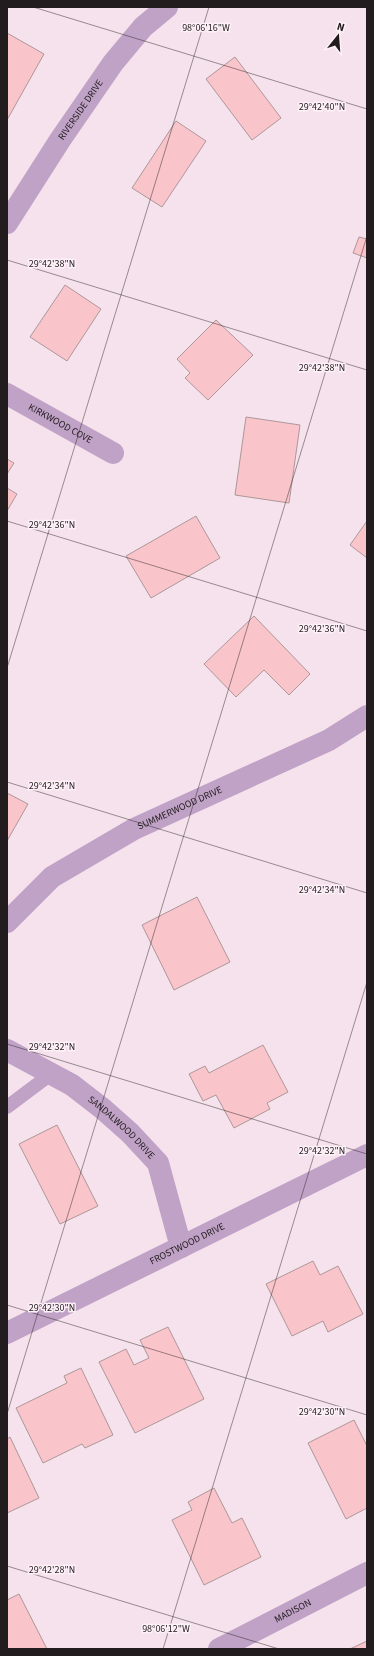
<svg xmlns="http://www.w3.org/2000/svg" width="374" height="1656" viewBox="0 0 374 1656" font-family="'Source Sans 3',sans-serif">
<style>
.building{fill:#f9c5cb;stroke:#ad9799}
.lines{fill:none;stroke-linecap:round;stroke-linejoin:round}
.service{stroke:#c0a2c7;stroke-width:14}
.minor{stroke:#c0a2c7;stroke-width:22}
.ticks{fill:none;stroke:#231c1f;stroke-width:1;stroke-opacity:0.45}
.labels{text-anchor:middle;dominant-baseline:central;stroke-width:3;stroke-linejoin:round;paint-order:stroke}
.street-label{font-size:10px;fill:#231c1f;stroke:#fef2f8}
.ticks-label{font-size:10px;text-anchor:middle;fill:#231c1f;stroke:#fef2f8;stroke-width:3;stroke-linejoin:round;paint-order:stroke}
</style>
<rect width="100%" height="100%" fill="#f6e2ec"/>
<path class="building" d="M7,33L44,54L7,120Z
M235,57L281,118L252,140L206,79Z
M176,121L206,141L162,207L132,188Z
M359,237L367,239V258L353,253Z
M65,285L101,309L67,361L30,337Z
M216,320L253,355L208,400L185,378L190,373L177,359Z
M246,417L300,425L289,503L235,495Z
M7,459L14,463L7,474Z
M7,488L17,494L7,511Z
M196,516L220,558L151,598L126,556Z
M367,521V558L350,545Z
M254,616L310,674L289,695L264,670L236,697L204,664Z
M7,793L28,804L7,841Z
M197,897L230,962L174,990L142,925Z
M263,1045L288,1092L267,1103L270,1109L234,1128L216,1095L203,1101L189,1074L205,1066L209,1073Z
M57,1125L98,1206L60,1224L19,1144Z
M313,1261L320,1275L338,1266L363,1314L328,1332L323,1321L292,1336L266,1284Z
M168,1327L204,1399L135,1433L99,1362L126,1349L134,1365L149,1358L140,1340Z
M81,1368L113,1435L85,1448L82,1444L43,1463L16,1408L67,1383L64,1376Z
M354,1420L367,1446V1508L346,1519L308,1443Z
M10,1437L39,1498L7,1513V1439Z
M214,1488L232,1523L242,1518L261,1557L204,1585L172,1520L192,1510L188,1502Z
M19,1594L47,1649H7V1600Z
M367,1641V1649H350Z"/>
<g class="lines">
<path class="service" d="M7,1107L51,1074"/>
<g class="minor">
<path id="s1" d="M7,223L60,140L113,63L143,27L167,7"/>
<path id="s2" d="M7,394L113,453"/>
<path id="s3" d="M7,922L52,877L134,829L329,740L367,716"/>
<path id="s4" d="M7,1050L72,1085L103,1109L130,1133L158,1163L181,1247"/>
<path id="s5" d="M7,1333L367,1155"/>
<path id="s6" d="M219,1649L367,1573"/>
</g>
</g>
<path class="ticks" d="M33,7L367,109M7,260L367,370M7,521L367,631M7,668L209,7M7,782L367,893M7,1044L367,1154M7,1305L367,1415M7,1414L367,236M7,1566L279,1649M163,1649L367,982"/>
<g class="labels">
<g class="street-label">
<text stroke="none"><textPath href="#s1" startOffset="135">RIVERSIDE DRIVE</textPath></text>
<text stroke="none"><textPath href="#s2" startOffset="61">KIRKWOOD COVE</textPath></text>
<text stroke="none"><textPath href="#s3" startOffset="209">SUMMERWOOD DRIVE</textPath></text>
<text stroke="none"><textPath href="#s4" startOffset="139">SANDALWOOD DRIVE</textPath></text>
<text stroke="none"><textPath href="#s5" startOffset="201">FROSTWOOD DRIVE</textPath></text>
<text stroke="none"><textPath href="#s6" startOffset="83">MADISON</textPath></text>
</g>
</g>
<g class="ticks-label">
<text x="206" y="31">98°06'16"W</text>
<text x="322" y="110">29°42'40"N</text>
<text x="52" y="267">29°42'38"N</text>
<text x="322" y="371">29°42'38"N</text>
<text x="52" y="528">29°42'36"N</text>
<text x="322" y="632">29°42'36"N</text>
<text x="52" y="789">29°42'34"N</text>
<text x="322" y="893">29°42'34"N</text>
<text x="52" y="1050">29°42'32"N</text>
<text x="322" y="1154">29°42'32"N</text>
<text x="52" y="1311">29°42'30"N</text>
<text x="322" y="1415">29°42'30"N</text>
<text x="52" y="1573">29°42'28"N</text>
<text x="166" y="1632">98°06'12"W</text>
</g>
<rect width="374" height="1656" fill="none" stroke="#231c1f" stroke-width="16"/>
<g transform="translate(338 36) rotate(17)" stroke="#fef2f8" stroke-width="3" paint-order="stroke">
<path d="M0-3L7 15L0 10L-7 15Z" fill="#231c1f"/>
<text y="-6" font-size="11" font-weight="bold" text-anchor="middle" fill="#231c1f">N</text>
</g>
</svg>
